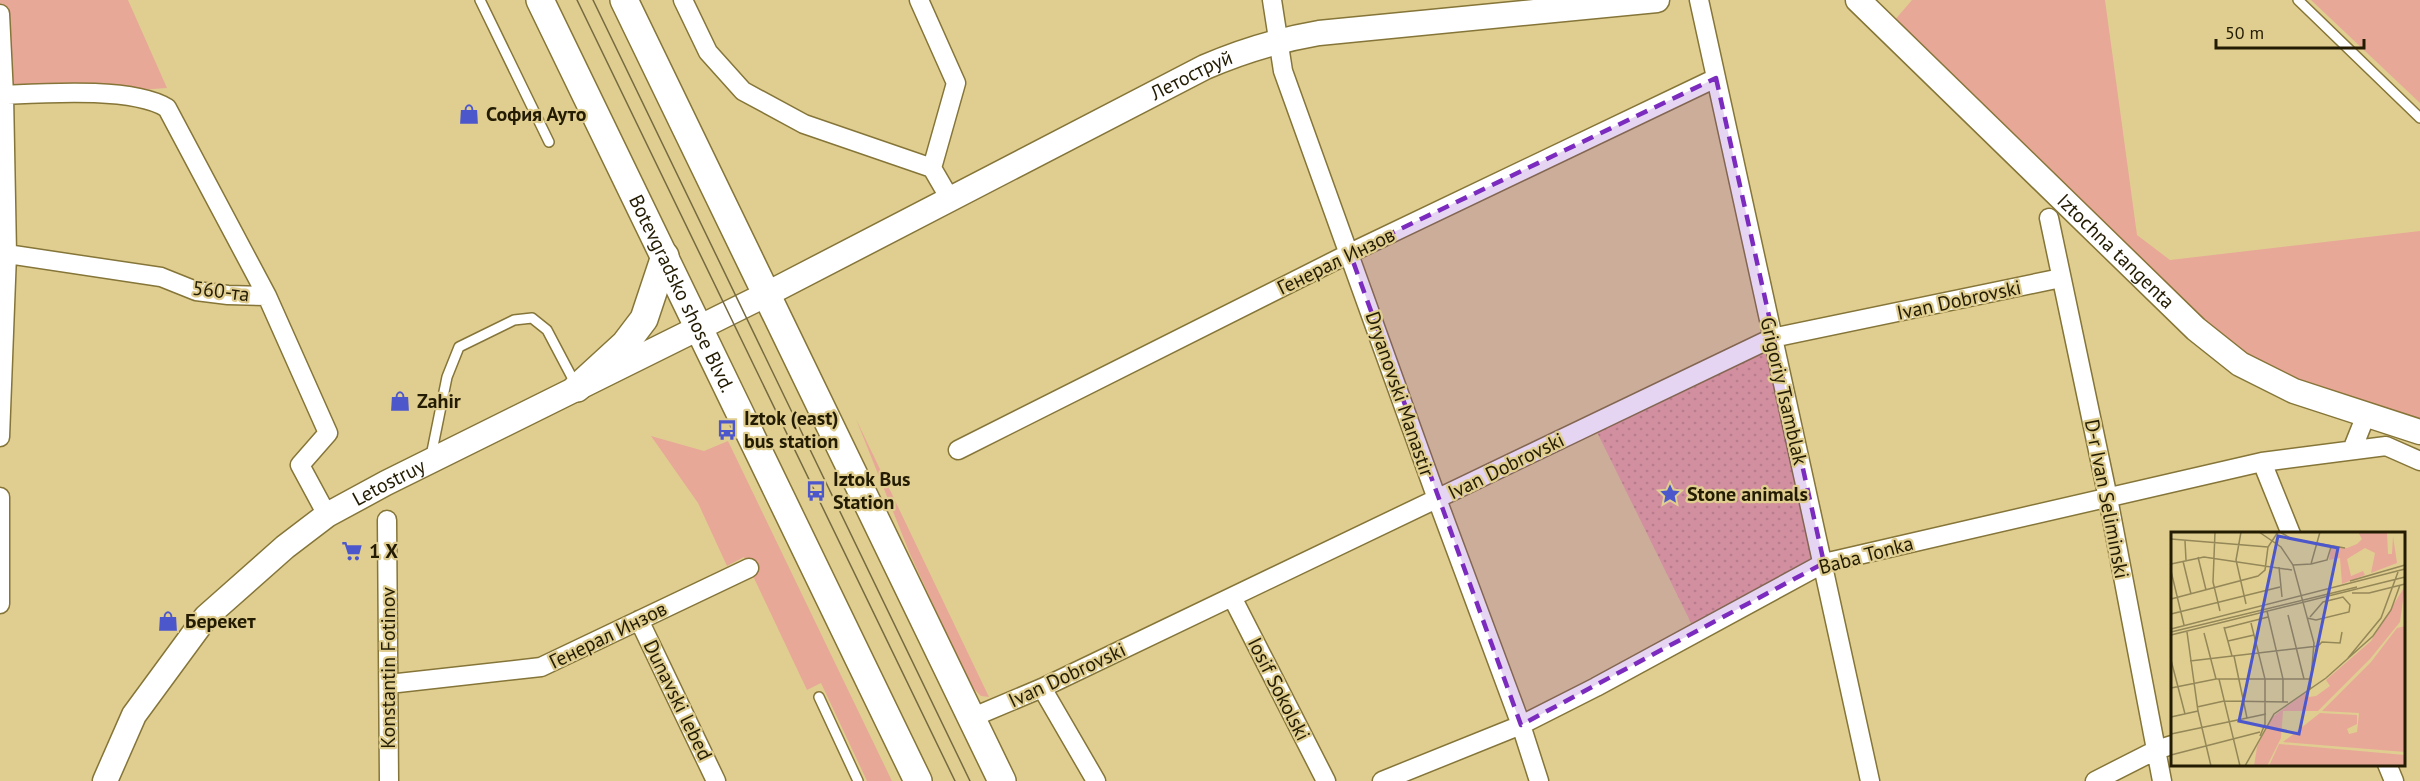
<svg xmlns="http://www.w3.org/2000/svg" width="2420" height="781" viewBox="0 0 2420 781" font-family="'PT Sans',sans-serif">
<style>
.green{fill:#e7a898}
.park{fill:url(#park-dots)}
.lines{fill:none;stroke-linecap:round;stroke-linejoin:round}
.lane-casing{stroke:#857538;stroke-width:12}
.street-casing{stroke:#857538;stroke-width:21}
.secondary-casing{stroke:#857538;stroke-width:27}
.primary-casing{stroke:#857538;stroke-width:30}
.lane{stroke:#fff;stroke-width:9}
.street{stroke:#fff;stroke-width:18}
.secondary{stroke:#fff;stroke-width:24}
.primary{stroke:#fff;stroke-width:27}
.tram{stroke:#766a41;stroke-width:1.5}
.marked{fill:#7b2cbf;fill-opacity:0.2;stroke:#7b2cbf;stroke-width:4.5;stroke-dasharray:12 8;stroke-linejoin:round}
.labels{text-anchor:middle;dominant-baseline:central;stroke-width:4.5;stroke-linejoin:round;paint-order:stroke}
.street-label{font-size:20px;fill:#231c03;stroke:#e0ce90}
.poi-label{font-size:20px;font-weight:bold;fill:#231c03;stroke:#e0ce90;text-anchor:start}
.inset-road{fill:none;stroke:#948758;stroke-width:1.5}
.view{fill:#4d57cc;fill-opacity:0.15;stroke:#4d57cc;stroke-width:3}
.inset-edge{fill:none;stroke:#231c03;stroke-width:3}
</style>
<defs>
<pattern id="park-dots" width="8" height="8" patternUnits="userSpaceOnUse" patternTransform="scale(1.5)"><rect width="8" height="8" fill="#e7a898"/><path d="M2 2h.1M6 6h.1" fill="none" stroke="#c69081" stroke-width="1.8" stroke-linecap="round"/></pattern>
</defs>
<rect width="100%" height="100%" fill="#e0ce90"/>
<path class="green" d="M0,0H128L167,88L69,95H4Z
M1912,0H2105L2137,235L2170,260L2420,231V432L2240,364L1887,29Z
M2311,0H2420V103Z
M856,419L989,697L981,696L970,685L910,554Z
M651,436L704,451L728,441L892,781H867L821,683L807,690L744,557L727,566L698,503Z"/>
<path class="park" d="M1772,338L1824,563L1696,633L1593,424Z"/>
<g class="lines">
<g class="lane-casing">
<path id="lane" d="M480,0L549,142
M2298,0L2420,118
M431,456L447,377L459,347L514,320L532,318L547,330L576,385
M819,697L858,781"/>
</g>
<g class="street-casing">
<path id="street" d="M683,0L708,52L743,91L804,124L932,168
M919,0L956,83L932,168L950,199
M1272,0L1283,71L1437,499L1521,725L1539,781
M1699,0L1870,781
M0,14L4,95L7,254L0,437
M4,95C46,93 133,87 167,108L267,296
M2049,218L2108,498L2162,781
M0,253L161,277L196,291L228,295L267,296L328,433L300,465L327,515
M958,450L1350,253L1716,78
M2352,450L2366,415
M2262,462L2291,534
M0,497V604
M387,520L389,781
M1232,597L1326,781
M639,620L716,781
M389,684L541,667L749,568
M1042,688L1096,781
M971,718L1042,688L1772,338L2061,278
M2387,764L2394,781
M1382,781L1521,725L1596,687L1824,563L2262,462L2386,446L2420,461
M2095,781L2156,750L2172,745"/>
</g>
<g class="secondary-casing">
<g id="secondary">
<path id="s1" d="M1858,0L2196,329L2240,364L2294,391L2420,432"/>
<path id="s2" d="M105,781L134,715L206,617L285,547L327,515L386,483L767,294L1205,67C1242,51 1278,40 1319,33L1657,0"/>
</g>
</g>
<g class="primary-casing">
<g id="primary">
<path id="s3" d="M540,0L918,781"/>
<path d="M624,0L1002,781"/>
<path d="M577,388L625,344L644,319L665,256"/>
</g>
</g>
<use href="#lane" class="lane"/>
<use href="#street" class="street"/>
<use href="#secondary" class="secondary"/>
<use href="#primary" class="primary"/>
<path class="tram" d="M577,0L955,781
M593,0L970,781"/>
</g>
<path class="marked" d="M1716,78L1824,563L1521,725L1350,253Z"/>
<defs>
<g id="shop-bare" transform="scale(1.62)"><path d="M-5-2.5h2.3a2.7 3.5 0 0 1 5.4 0H5L5.5 6h-11ZM-1.5-2.5h3a1.5 2.3 0 0 0-3 0Z" fill="#4d57cc" stroke="#e0ce90" stroke-width="2.5" paint-order="stroke"/></g>
<g id="bus-bare" transform="scale(1.62)"><path d="M-5-6H5V4H4V6H2V4H-2V6H-4V4H-5ZM-3.5-4V0h7V-4ZM-3.5 1.2v1.5H-2V1.2ZM2 1.2v1.5H3.5V1.2Z" fill="#4d57cc" stroke="#e0ce90" stroke-width="2.5" paint-order="stroke"/></g>
<g id="sight-bare" transform="scale(1.62)"><path d="M0-6L1.8-2.2L6-1.7L2.9 1.2L3.7 5.4L0 3.3L-3.7 5.4L-2.9 1.2L-6-1.7L-1.8-2.2Z" fill="#4d57cc" stroke="#e0ce90" stroke-width="2.5" paint-order="stroke"/></g>
<g id="supermarket-bare" transform="scale(1.62)"><path d="M-6-5.5h2.5l.6 2H6L4.5 2H-2.5L-4.4-4H-6ZM-1.5 3.2a1.3 1.3 0 1 0 .1 0ZM3 3.2a1.3 1.3 0 1 0 .1 0Z" fill="#4d57cc" stroke="#e0ce90" stroke-width="2.5" paint-order="stroke"/></g>
</defs>
<g fill-rule="evenodd">
<use href="#shop-bare" x="469" y="114"/>
<use href="#shop-bare" x="400" y="401"/>
<use href="#bus-bare" x="727" y="430"/>
<use href="#bus-bare" x="816" y="491"/>
<use href="#sight-bare" x="1670" y="494"/>
<use href="#supermarket-bare" x="352" y="551"/>
<use href="#shop-bare" x="168" y="621"/>
</g>
<g class="labels">
<g class="street-label">
<text stroke="none"><textPath href="#s2" startOffset="1322">Летоструй</textPath></text>
<text stroke="none"><textPath href="#s1" startOffset="360">Iztochna tangenta</textPath></text>
<text transform="translate(1336 261) rotate(-26)">Генерал Инзов</text>
<text transform="translate(221 291) rotate(7)">560-та</text>
<text stroke="none"><textPath href="#s3" startOffset="326">Botevgradsko shose Blvd.</textPath></text>
<text transform="translate(1959 300) rotate(-12)">Ivan Dobrovski</text>
<text transform="translate(1784 391) rotate(77)">Grigoriy Tsamblak</text>
<text transform="translate(1400 394) rotate(71)">Dryanovski Manastir</text>
<text transform="translate(1506 466) rotate(-26)">Ivan Dobrovski</text>
<text stroke="none"><textPath href="#s2" startOffset="422">Letostruy</textPath></text>
<text transform="translate(2107 499) rotate(79)">D-r Ivan Seliminski</text>
<text transform="translate(1866 555) rotate(-15)">Baba Tonka</text>
<text transform="translate(608 635) rotate(-26)">Генерал Инзов</text>
<text transform="translate(388 668) rotate(-90)">Konstantin Fotinov</text>
<text transform="translate(1067 675) rotate(-25)">Ivan Dobrovski</text>
<text transform="translate(1279 689) rotate(63)">Iosif Sokolski</text>
<text transform="translate(678 700) rotate(64)">Dunavski lebed</text>
</g>
<g class="poi-label">
<text x="486" y="114">София Ауто</text>
<text x="417" y="401">Zahir</text>
<text x="744" y="418">Iztok (east)<tspan x="744" dy="23">bus station</tspan></text>
<text x="833" y="479">Iztok Bus<tspan x="833" dy="23">Station</tspan></text>
<text x="1687" y="494">Stone animals</text>
<text x="369" y="551">1 Х</text>
<text x="185" y="621">Берекет</text>
</g>
</g>
<g transform="translate(2171 532)">
<rect width="234" height="234" fill="#e0ce90"/>
<path d="M187,0H216L217,22H221L222,4L226,31L200,41L204,21L194,16L176,27L180,44L192,39L194,43L171,52L169,26L158,28L160,15L176,16L186,12L191,7ZM234,54L229,90L199,127L147,179H112L110,206L96,234H83L86,215L100,186L134,161L138,165L145,164L159,154L155,148L200,109ZM234,94V220L112,210L149,181L186,183V192L176,197L178,202L186,200L188,181L151,179L200,130L226,96ZM108,212L234,223V234H98Z" fill="#e7a898"/>
<path class="inset-road" d="M44,0L42,50L49,79M70,0L65,28L75,72M88,0L110,15L122,33L143,111L139,158M109,0L121,7L174,16M0,7L97,15M14,9L15,28M27,25L35,58M12,29L20,62M0,32L33,25L121,38M140,32L156,28L160,15M122,33L140,32L149,0M108,35L111,65M0,39L13,93M179,49L234,33M181,61H198L234,52M0,67L87,44L94,38L97,15L107,0M96,79L112,147V170M0,82L109,55M117,83L133,147M136,86L145,88L178,80L179,73L172,65L152,70L139,85M80,91L94,147V192L89,204M53,95L61,124M54,96L97,85M0,97L234,37M0,100L186,55M16,100L27,179L40,234M33,101L45,147M0,103L234,45M57,109L83,103M63,124L76,186M177,126L210,86L227,40M0,128L14,182M19,129L147,114L151,110L169,111L171,100M48,147L69,234M0,156L45,147H140M26,175L53,169L117,170M0,185L27,179M0,202L95,182M0,223L89,200M74,234L103,182L155,146L202,104L220,78L229,53"/>
<path class="view" d="M107,4L167,16L128,202L68,189Z"/>
<rect width="234" height="234" class="inset-edge"/>
</g>
<path d="M2216 39v9h148v-9" fill="none" stroke="#231c03" stroke-width="3"/>
<text x="2225" y="39" font-size="18" fill="#231c03" stroke="#e0ce90" stroke-width="4.5" paint-order="stroke">50 m</text>
</svg>
